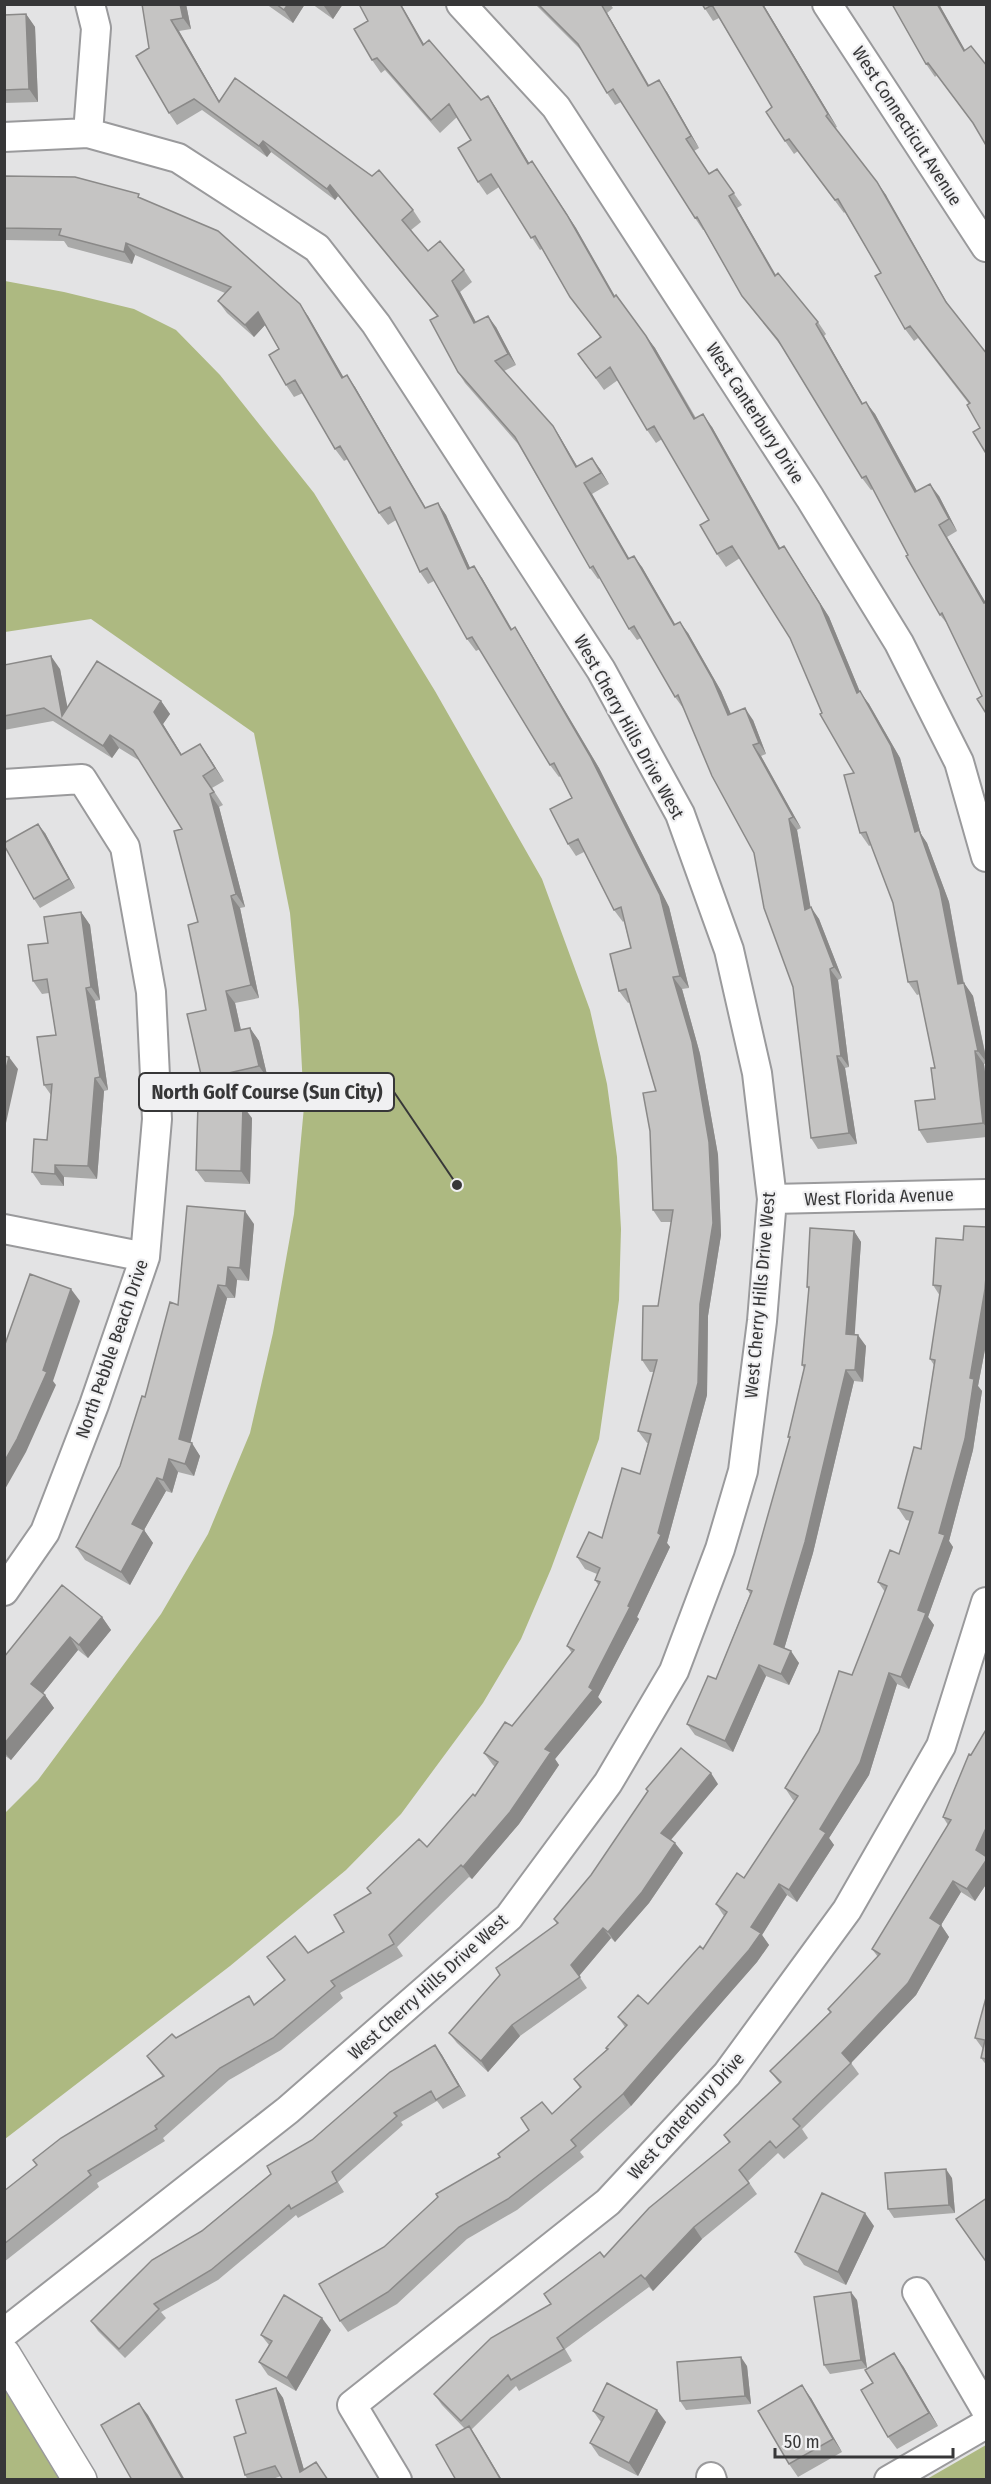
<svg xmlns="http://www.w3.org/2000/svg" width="991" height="2484" viewBox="0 0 991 2484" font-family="'Fira Sans Condensed',sans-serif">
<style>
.green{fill:#adb981}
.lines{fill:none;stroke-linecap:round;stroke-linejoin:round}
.street-casing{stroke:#9a9a9c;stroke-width:32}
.secondary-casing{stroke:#9a9a9c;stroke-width:36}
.street{stroke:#fff;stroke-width:28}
.secondary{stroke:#fff;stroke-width:33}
.wall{fill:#a9a9a8}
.shaded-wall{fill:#8a8988}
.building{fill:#c5c4c3;stroke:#8a8988;stroke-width:1.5}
.labels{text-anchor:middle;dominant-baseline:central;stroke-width:4.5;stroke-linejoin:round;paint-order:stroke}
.street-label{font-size:18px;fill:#373738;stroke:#f0f0f2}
.leader{fill:none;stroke:#373738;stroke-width:2}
.callout-dot{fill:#373738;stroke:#f0f0f2;stroke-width:2}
.callout{fill:#f0f0f2;stroke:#373738;stroke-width:2}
.callout-label{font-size:20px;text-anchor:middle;font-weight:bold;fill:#373738}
</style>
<rect width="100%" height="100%" fill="#e3e3e4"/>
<path class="green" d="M5,281L64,292L134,309L176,330L220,375L314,493L435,691L542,879L590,1010L607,1084L617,1157L621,1229L619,1300L599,1439L551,1569L521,1639L483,1703L401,1814L346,1870L230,1966L5,2139V1813L38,1780L161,1614L208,1534L250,1433L273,1333L294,1214L304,1107L299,1011L290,913L254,733L91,619L5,632Z
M5,2385L63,2479H5Z
M986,2445V2479H927Z"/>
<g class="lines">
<g class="street-casing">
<path id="street" d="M461,4L556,107L810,498L899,643L959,762L986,857
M827,4L986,247
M88,133L96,28L90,4
M4,137L88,133L178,158L317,248L376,324L601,670L680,814L729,950L757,1073L772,1199L762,1321L743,1471L720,1549L674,1671L608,1783L509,1917L288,2110L4,2333
M4,784L82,779L125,847L151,992L157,1119L145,1257L94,1405L45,1532L4,1591
M772,1199L986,1194
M4,1229L145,1257
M917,2292L986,2410
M711,2477L712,2480
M397,2480L352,2405L608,2202L727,2074L847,1910L941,1746L986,1602
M889,2480L986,2424"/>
</g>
<g class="secondary-casing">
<path id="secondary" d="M4,2355L80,2480"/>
</g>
<use href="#street" class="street"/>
<use href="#secondary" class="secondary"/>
</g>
<path class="wall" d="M142,4H186L191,29L179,31L219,101L413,210L421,222L411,230L428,251L464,270L472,282L460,292L476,322L496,327L516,365L504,371L553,426L560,437L577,466L600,469L609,484L592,494L629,559L642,567L675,625L688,633L721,691L731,714L753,720L766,754L761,756L801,828L797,830L810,908L819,919L842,978L838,980L849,1067L845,1068L857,1144L818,1149L811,1138L793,987L754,853L683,707V708L675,697L641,638L637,640L629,629L600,578L598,579L590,568L518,444L465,383L458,372L437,316L338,196L335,200L271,152L267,157L202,110L177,125L169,113L149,48Z
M266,4H305L293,23Z
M312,4H343L333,19Z
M535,4H610L613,8L607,13L649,85L667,92L699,148L694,151L709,173L717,169L742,205L737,208L776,275L818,322L826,334L824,336L863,404L875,414L917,491L939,496L957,531L947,537L986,603L982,696L949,626L940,615L873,489L871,490L862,478L782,347L751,308L742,296L704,230H703L695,218L621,102L615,105L607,93L583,52Z
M702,4H763L837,127L835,128L886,195L980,428L969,404L918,338L914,341L905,329L881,273L845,212L844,213L798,151L794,154L785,141L772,107L719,18L713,21Z
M892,4H939L965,51L975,126L937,75L935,77L926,64Z
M26,14L35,27L38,102L4,103V15Z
M368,21L424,44L481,100L488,96L496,108L529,163L541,174L576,228L615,296L655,348L696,418L712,427L780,548L784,546L829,617L860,692L869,704L900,758L921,834L927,843L949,902L964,983L973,996L987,1061V1063L984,1064L987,1088V1137L927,1143L919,1130L935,1099V1068L920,994L917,995L908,982L893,903L871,845L869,846L860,833L854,773L822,713L790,638L740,558L726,567L717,554L709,520L662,439L656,443L647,430L618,380L604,390L578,354L600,337L570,297L542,249L540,250L499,187L487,195L478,182L471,140L457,117L440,133L385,70L381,73L372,60Z
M4,176L143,199L308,316L343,377L355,387L426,508L438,503L446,515L470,568L482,578L512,629L515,627L523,640L599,768L669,907L689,988L682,989L700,1054L718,1155L721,1235L708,1316L707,1395L667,1543L670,1547L637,1617L639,1619L598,1697L602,1702L555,1759L559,1765L519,1824L472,1879L469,1877L397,1947L403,1956L340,1993L343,1998L281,2050L229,2080L163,2138L165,2141L97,2183L99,2187L4,2262V2191L163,2077L147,2056L176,2038L249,1996L254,2004L284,1980L267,1957L308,1953L344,1932L371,1893L367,1888L427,1847L475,1796L495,1767L493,1765L484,1753L512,1726L572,1653L567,1646L599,1586L595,1580L597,1574L585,1569L577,1557L602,1538L640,1474L648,1443H647L638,1431L654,1372H650L642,1360L658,1306L671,1222H661L653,1210L656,1091L630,1002L628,1003L619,991L631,948L624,921L623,922L614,910L584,852L576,856L568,844L572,798L561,776L559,777L550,765L480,649L476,651L467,639L434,581L428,584L420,572L396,520L388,525L379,513L348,459L344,461L335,449L303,393L294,397L286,385L279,349L265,325L254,337L227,313L218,301L225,293L135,255L132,264L68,247L64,241L4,240Z
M4,665L60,669L67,708L161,701L170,714L163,724L182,755L200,744L209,757L224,781L212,788L223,805L219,807L245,907L240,908L259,998L235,1003L241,1030L250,1028L259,1041L268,1079L211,1092L202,1079L206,1010L198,922L182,829L140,761L119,748L112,758L53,721L4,730Z
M45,833L75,888L40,908L34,899Z
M81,912L90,925L100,1000L95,1001L108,1090L104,1091L97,1179L64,1177V1186L41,1185L32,1172L47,1140L51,1095L44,1085L56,1035L49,993L42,994L33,981L48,943Z
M252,1118L250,1184L205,1182L196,1170Z
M254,1224L249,1281L237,1280L235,1298H227L190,1442L200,1456L194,1476L178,1472L172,1493L166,1491L144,1530L153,1543L130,1585L85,1560L76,1547L120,1466L178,1305Z
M987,1227V1339L978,1386L982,1391L973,1450L949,1541L953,1547L928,1617L934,1625L909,1689L897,1684L869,1775L829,1838L834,1845L797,1902L787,1895L762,1935L769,1945L757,1962L631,2106L580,2152L584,2157L517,2210L467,2239L397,2304L348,2332L340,2321L384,2247L500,2157L552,2114L580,2088L574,2079L607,2049L625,2027L618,2017L648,2004L703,1949L724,1916L716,1904L744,1878L795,1801L793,1800L785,1788L819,1732L852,1675L885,1592L878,1582L899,1554L910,1521L906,1520L898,1508L921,1449L934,1365L930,1359L940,1296L933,1285L963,1240Z
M854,1231L861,1242L854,1335L866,1346L863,1382L854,1381L813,1553L784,1649L799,1663L789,1685L766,1676L733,1752L695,1735L687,1724L716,1679L750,1594L747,1589L790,1439L788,1437L804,1368L802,1365L809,1290L807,1287Z
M102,1617L111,1630L88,1658L78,1650L43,1693L54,1708L11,1760L4,1755V1657Z
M987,1728V1883L975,1901L961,1892L941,1925L949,1937L916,1995L851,2063L859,2074L802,2129L808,2138L784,2159L778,2153L748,2181L757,2194L702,2239L653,2291L649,2287L565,2349L572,2361L519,2391L516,2386L471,2430L477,2438L465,2429L442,2405L434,2394L551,2304L604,2257L729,2143L724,2135L780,2084L770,2071L830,2012L828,2009L878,1957L872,1949L948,1825L943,1817L971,1755Z
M718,1784L671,1840L683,1853L649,1903L615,1942L611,1938L579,1976L587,1988L520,2036L488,2072L457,2043L449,2033L557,1924L554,1919L591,1875L648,1791L646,1789Z
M987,1994V2066L981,2058L983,2049L975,2038Z
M435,2045L442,2055L466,2096L443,2109L437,2101L401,2122L403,2125L338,2182L344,2192L298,2218L296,2215L218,2280L161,2312L166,2318L125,2358L98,2331L91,2321L312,2140Z
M952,2178L955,2213L894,2218L888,2209Z
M874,2226L846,2285L804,2265L795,2252Z
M857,2300L867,2368L830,2374L824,2365Z
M331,2330L296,2391L268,2375L259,2362L269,2345L261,2335Z
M747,2366L751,2404L686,2410L680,2401Z
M903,2366L938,2426L897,2449L888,2437Z
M276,2388L283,2398L304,2470L328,2480L281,2476L270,2480H248L245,2475L246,2433Z
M811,2398L842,2452L798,2477L789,2464Z
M593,2411L666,2422L638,2476L599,2456L590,2443L601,2422Z"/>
<path class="shaded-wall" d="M180,4H186L191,29L183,18Z
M288,4H305L293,23L284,10Z
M325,4H343L333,19L324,6Z
M400,4H401L432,58L423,45Z
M601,4L607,13L656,98L648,86Z
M762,4H763L837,127L828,114Z
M937,4H939L973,64L964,51Z
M26,14L35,27L38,102L29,89Z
M171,20L179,31L226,113L219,102Z
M659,80L667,92L699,148L691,136Z
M488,96L496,108L537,176L528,164Z
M263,141L271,152L267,157L259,146Z
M532,161L576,228L622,309L614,297Z
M877,182L886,195L954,315L946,302Z
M330,185L338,196L335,200L327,189Z
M729,196L737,208L783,288L775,276Z
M126,243L135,255L132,264L124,252Z
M452,281L460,292L482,334L474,323Z
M300,304L308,316L351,390L342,378Z
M258,312L266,324L254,337L245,325Z
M488,316L496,327L516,365L508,354Z
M816,324L824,336L870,416L862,404Z
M646,336L655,348L703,432L694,419Z
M347,375L355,387L433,521L425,508Z
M866,402L875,414L924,504L915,492Z
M703,414L712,427L788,562L779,549Z
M553,426L560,437L584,478L576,467Z
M592,458L600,469L609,484L601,473Z
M584,483L592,494L636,570L628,559Z
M930,484L939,496L957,531L949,519Z
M438,503L446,515L476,581L468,569Z
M939,525L947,537L987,605V607Z
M784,546L829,617L860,692L869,704L900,758L921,834L927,843L949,902L966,997L958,984L915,832Z
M634,556L642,567L682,636L674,625Z
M474,566L482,578L519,642L511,630Z
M680,622L688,633L721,691L736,726L728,715Z
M515,627L523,640L599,768L669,907L689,988L680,976Z
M51,656L60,669L71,725L62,716Z
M161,701L170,714L163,724L190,768L154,712Z
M745,708L753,720L766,754L759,743Z
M110,735L119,748L112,758L103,746Z
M200,744L209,757L224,781L215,768Z
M753,745L761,756L801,828L793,817Z
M210,794L219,807L245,907L236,894Z
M789,819L797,830L813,921L805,910Z
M38,824L45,833L75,888L69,879Z
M231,896L240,908L259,998L251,985Z
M811,907L819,919L842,978L834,967Z
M81,912L90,925L100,1000L91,987Z
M830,969L838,980L849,1067L841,1056Z
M673,977L682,989L700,1054L718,1155L721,1235L708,1316L707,1395L667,1543L670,1547L637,1617L639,1619L598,1697L602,1702L555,1759L559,1765L519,1824L472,1879L463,1867L589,1687L628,1606L658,1533L698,1383Z
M964,983L973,996L987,1063L978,1051Z
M86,988L95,1001L108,1090L100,1077Z
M226,991L235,1003L244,1044L235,1031Z
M250,1028L259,1041L268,1079L259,1066Z
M975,1051L984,1064L987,1088V1128L983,1123Z
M837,1056L845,1068L857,1144L849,1133Z
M9,1057L18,1069L4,1132V1077Z
M95,1078L104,1091L97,1179L88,1166Z
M243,1106L252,1118L250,1184L241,1171Z
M55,1165L64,1177V1186L55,1174Z
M245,1211L254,1224L249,1281L240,1268Z
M854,1231L861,1242L854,1345L846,1334Z
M987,1264V1339L978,1386L982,1391L973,1450L949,1541L953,1547L928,1617L934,1625L909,1689L901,1677L939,1533L970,1378Z
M228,1267L237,1280L235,1298L226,1286Z
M218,1285L227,1298L188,1452L179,1439Z
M71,1289L80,1301L53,1381L56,1385L26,1452L4,1491V1462L43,1370Z
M858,1335L866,1346L863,1382L855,1370Z
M846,1370L854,1381L813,1553L782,1656L774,1644Z
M192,1443L200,1456L194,1476L185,1464Z
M169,1459L178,1472L172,1493L163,1480Z
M157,1478L166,1491L144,1530L153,1543L130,1585L121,1572L132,1524Z
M102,1617L111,1630L88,1658L79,1645Z
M70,1637L78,1650L40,1697L31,1684Z
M791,1651L799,1663L789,1685L781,1674Z
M759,1665L766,1676L733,1752L725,1741Z
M889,1673L897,1684L869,1775L829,1838L834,1845L797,1902L789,1890L820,1829Z
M45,1695L54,1708L11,1760L4,1752V1744Z
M711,1773L718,1784L668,1843L661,1833Z
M987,1826V1857L976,1850Z
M675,1843L683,1853L649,1903L615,1942L608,1932Z
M987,1859V1883L975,1901L967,1889Z
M953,1881L961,1892L938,1930L930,1918Z
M779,1884L787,1895L762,1935L769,1945L757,1962L631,2106L623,2094L751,1927Z
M941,1925L949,1937L916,1995L851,2063L842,2053Z
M603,1928L611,1938L579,1976L571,1965Z
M512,2025L520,2036L488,2072L481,2061Z
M435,2045L442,2055L466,2096L459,2086Z
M946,2169L952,2178L955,2213L949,2205Z
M865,2213L874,2226L846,2285L838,2272Z
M694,2227L702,2239L653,2291L645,2279Z
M851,2292L857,2300L867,2368L861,2360Z
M322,2318L331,2330L296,2391L287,2378Z
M894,2353L903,2366L938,2426L929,2413Z
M741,2357L747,2366L751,2404L745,2396Z
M802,2385L811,2398L842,2452L833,2439Z
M276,2388L283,2398L307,2480L300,2472Z
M139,2403L148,2415L185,2480H183Z
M657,2410L666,2422L638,2476L629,2463Z
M469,2426L477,2438L502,2480H501Z"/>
<path class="building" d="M142,4H180L183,18L171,20L219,102L235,78L372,176L379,170L413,210L402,220L428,251L440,241L464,270L452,281L474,323L488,316L508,354L495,361L553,426L576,467L592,458L601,473L584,483L628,559L634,556L674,625L680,622L713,680L728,715L745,708L759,743L753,745L793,817L789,819L805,910L811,907L834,967L830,969L841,1056H837L849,1133L811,1138L793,987L764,908L754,853L712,776L678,695L675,697L634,626L629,629L593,566L590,568L515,437L458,372L430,320L438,316L330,185L327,189L263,141L259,146L194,99L169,113L136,56L149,48Z
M276,4H288L284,10Z
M359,4H400L423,45L429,40L481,100L488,96L528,164L532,161L567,215L614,297L616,295L646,336L694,419L703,414L779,549L784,546L820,604L857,693L860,691L891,746L915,832L919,830L940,890L958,984L964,983L978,1051H975L983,1123L919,1130L915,1101L935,1099L931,1068H935L917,981L908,982L893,903L866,832L860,833L844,775L854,773L820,714L822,713L790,638L732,546L717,554L700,525L709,520L654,426L647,430L610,367L596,378L578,354L601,337L570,297L535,236L531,238L491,174L478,182L458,148L471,140L449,104L431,120L377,58L372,60L354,29L368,21Z
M538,4H601L648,86L659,80L691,136L686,139L709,174L717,169L734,193L729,196L775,276L778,273L818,322L816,324L862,404L866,402L915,492L930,484L949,519L939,525L984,603L987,602V715L977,699L982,696L942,613L940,615L906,556L908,555L866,476L862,478L778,340L742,296L697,217L695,218L613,89L607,93L578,44Z
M702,4H762L828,114L826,116L877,182L946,302L987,354V455L973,432L980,428L967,405L970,403L910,326L905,329L875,276L881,273L838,199L835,200L789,139L785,141L766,112L772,107L712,5L705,9Z
M892,4H937L964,51L971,46L987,66V147L973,123L928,63L926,64Z
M26,14L29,89L4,90V15Z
M4,176L75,177L139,194L138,197L218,231L300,304L342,378L347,375L425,508L438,503L468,569L474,566L511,630L515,627L590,756L660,895L680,976L673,977L692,1042L709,1142L713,1223L700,1304L698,1383L658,1533L661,1535L628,1606L630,1607L589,1687L593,1690L545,1749L551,1752L510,1812L463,1867L461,1865L389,1935L394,1944L331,1981L335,1986L273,2038L220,2068L155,2126L157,2129L88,2171L91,2175L4,2244V2191L37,2165L33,2160L61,2138L164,2076L147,2056L172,2034L176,2038L249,1996L254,2005L285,1980L267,1957L295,1936L308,1953L344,1932L334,1915L371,1893L367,1888L419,1839L427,1847L473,1794L475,1796L498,1762L484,1753L505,1722L512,1726L574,1650L567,1646L600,1582L595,1580L600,1568L577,1557L589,1532L602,1538L622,1468L640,1474L651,1434L638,1431L657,1360H642L643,1306H658L673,1210H653L650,1131L643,1093L656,1091L626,989L619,991L610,954L631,948L621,907L614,910L578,839L568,844L550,809L572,798L554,763L550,765L472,637L467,639L427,568L420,572L390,507L379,513L340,446L335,449L295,380L286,385L269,355L279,349L258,312L245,325L218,301L231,287L126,243L124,252L59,235L61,229L4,228Z
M51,656L62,716L97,661L161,701L154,712L181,755L200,744L215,768L203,776L214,792L210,794L236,894L231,896L251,985L226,991L235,1031L250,1028L259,1066L202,1079L187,1014L206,1010L188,925L198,922L174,831L182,829L133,750L110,735L103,746L44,708L4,716V665Z
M38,824L69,879L34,899L4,845V843Z
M81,912L91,987L86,988L100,1077L95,1078L88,1166L55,1165V1174L32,1172L34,1139L47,1140L52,1084L44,1085L37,1037L56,1035L47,979L33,981L28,945L48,943L44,917Z
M4,1056L9,1057L4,1077Z
M198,1104L243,1106L241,1171L196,1170Z
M187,1206L245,1211L240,1268L228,1267L226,1286L218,1285L179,1439L192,1443L185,1464L169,1459L163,1480L157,1478L132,1524L144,1530L121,1572L76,1547L120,1466L142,1396L145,1397L170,1302L178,1305Z
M964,1226L987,1227V1264L985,1289L970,1378L974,1379L965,1439L939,1533L945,1535L918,1610L926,1613L901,1677L889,1673L860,1763L820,1829L826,1833L789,1890L779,1884L751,1927L761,1933L749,1950L623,2094L571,2140L576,2146L508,2199L459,2227L388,2292L340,2321L319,2284L384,2247L438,2197L436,2194L500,2157L498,2154L529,2130L521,2118L542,2102L552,2114L581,2087L574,2079L608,2049L606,2048L627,2025L618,2017L638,1995L648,2004L700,1946L703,1949L727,1912L716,1904L737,1873L744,1878L798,1796L785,1788L819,1732L839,1671L852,1675L887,1586L878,1582L890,1550L899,1554L913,1512L898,1508L914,1447L921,1449L935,1360L930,1359L941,1286L933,1285L936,1238L963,1240Z
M810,1228L854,1231L846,1334L858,1335L855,1370H846L805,1542L774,1644L791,1651L781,1674L759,1665L725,1741L687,1724L708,1676L716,1679L752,1591L747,1589L790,1437H788L805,1365H802L809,1287H807Z
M30,1274L71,1289L43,1370L47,1372L17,1439L4,1462V1347Z
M62,1585L102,1617L79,1645L70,1637L31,1684L45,1695L4,1744V1657Z
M987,1728V1826L976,1850L987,1857V1859L967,1889L953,1881L930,1918L941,1925L908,1983L842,2053L851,2063L793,2119L800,2126L776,2148L770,2141L739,2170L749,2183L694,2227L645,2279L641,2275L557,2338L564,2349L511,2380L508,2375L461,2421L434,2394L491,2338L551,2304L544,2294L600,2252L604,2257L649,2208L730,2142L724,2135L781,2082L770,2071L831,2012L828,2009L880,1954L872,1949L951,1820L943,1817L969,1754L971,1755Z
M681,1748L711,1773L661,1833L675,1843L642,1892L608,1932L603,1928L571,1965L580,1977L512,2025L481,2061L449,2033L500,1975L496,1968L558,1923L554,1919L591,1875L648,1791L646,1789Z
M987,1994V2059L981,2058L985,2040L975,2038Z
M435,2045L459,2086L436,2100L431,2091L394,2113L397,2116L332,2172L337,2182L291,2209L289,2205L211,2270L154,2304L159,2309L119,2349L91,2321L152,2260L202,2231L271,2174L267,2166L312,2140L390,2072Z
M946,2169L949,2205L888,2209L885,2173Z
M822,2193L865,2213L838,2272L795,2252Z
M987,2198V2263L956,2219Z
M851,2292L861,2360L824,2365L814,2297Z
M284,2295L322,2318L287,2378L259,2362L272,2341L261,2335Z
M894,2353L929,2413L888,2437L861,2390L873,2383L865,2370Z
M741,2357L745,2396L680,2401L677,2362Z
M607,2383L657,2410L629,2463L590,2443L604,2417L593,2411Z
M802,2385L833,2439L789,2464L758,2411Z
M276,2388L300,2472L316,2462L328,2480H283L275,2466L245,2475L234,2437L246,2433L236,2400Z
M139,2403L183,2480H132L101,2425Z
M469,2426L501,2480H456L436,2445Z"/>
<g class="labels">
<g class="street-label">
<text transform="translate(907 126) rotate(57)">West Connecticut Avenue</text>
<text transform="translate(755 413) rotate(57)">West Canterbury Drive</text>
<text transform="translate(629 727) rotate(61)">West Cherry Hills Drive West</text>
<text transform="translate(879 1197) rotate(-2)">West Florida Avenue</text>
<text transform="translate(760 1295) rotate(-85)">West Cherry Hills Drive West</text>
<text transform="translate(112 1349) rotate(-71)">North Pebble Beach Drive</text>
<text transform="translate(428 1987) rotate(-42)">West Cherry Hills Drive West</text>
<text transform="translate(686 2116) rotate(-48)">West Canterbury Drive</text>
</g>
</g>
<path class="leader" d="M457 1185L394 1092"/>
<circle class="callout-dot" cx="457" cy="1185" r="6"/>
<rect class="callout" x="139" y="1073" width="255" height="38" rx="6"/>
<g class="callout-label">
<text x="267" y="1099">North Golf Course (Sun City)</text>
</g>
<rect width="991" height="2484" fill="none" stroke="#373738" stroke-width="12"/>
<path d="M775 2448v9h178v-9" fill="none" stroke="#373738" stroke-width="3"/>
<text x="784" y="2448" font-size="18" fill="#373738" stroke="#f0f0f2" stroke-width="4.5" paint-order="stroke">50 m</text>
</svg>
